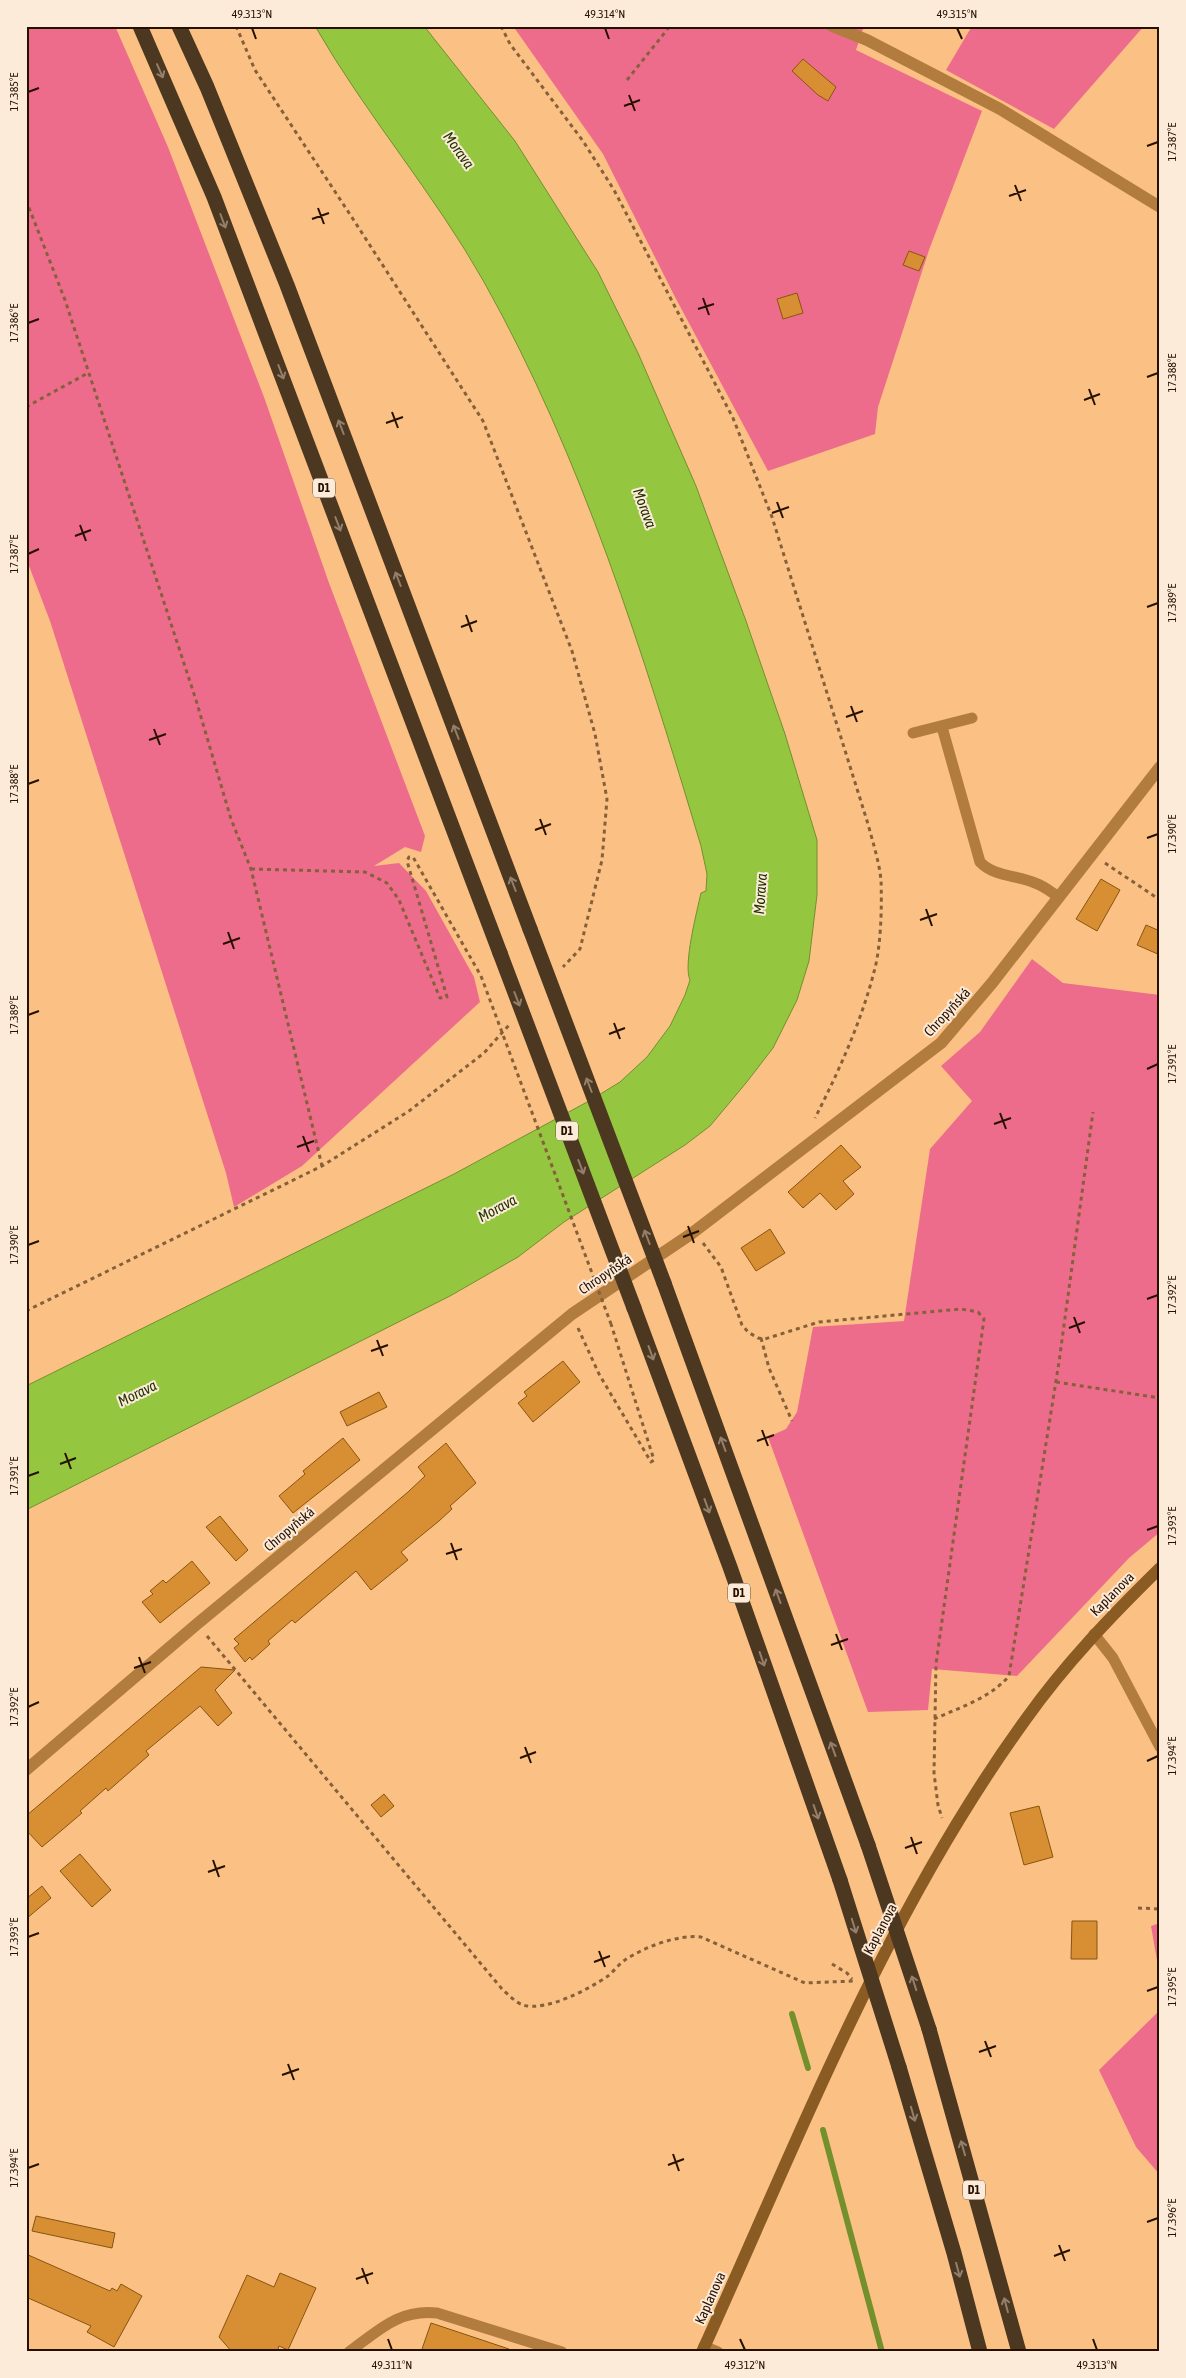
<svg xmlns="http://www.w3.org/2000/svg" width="1186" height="2378" viewBox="0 0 1186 2378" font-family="'Asap Condensed',sans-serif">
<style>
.green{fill:#ee6c8b}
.water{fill:#94c640;stroke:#73902d}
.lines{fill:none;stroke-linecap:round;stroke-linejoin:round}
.stream{stroke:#73902d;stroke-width:6}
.building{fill:#d88f34;stroke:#875410}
.path{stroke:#86603b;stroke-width:3;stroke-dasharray:4 4;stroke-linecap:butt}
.service{stroke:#b27c3e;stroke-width:11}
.minor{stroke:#b27c3e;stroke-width:12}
.secondary{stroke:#8a5c24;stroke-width:12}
.motorway{stroke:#4c3721;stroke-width:15}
.path-bridge{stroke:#86603b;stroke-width:3;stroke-dasharray:4 4;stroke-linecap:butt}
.motorway-bridge{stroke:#4c3721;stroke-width:15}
.oneway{stroke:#937f6b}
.ticks{fill:none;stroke:#261100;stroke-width:2}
.labels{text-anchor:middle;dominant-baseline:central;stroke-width:4;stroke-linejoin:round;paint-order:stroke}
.shield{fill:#fdebda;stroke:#665241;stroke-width:1}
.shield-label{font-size:12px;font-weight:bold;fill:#261100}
.street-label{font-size:14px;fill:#261100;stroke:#fdebda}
.water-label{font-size:15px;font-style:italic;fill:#213400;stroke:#fdebda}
.neatline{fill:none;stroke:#261100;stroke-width:2}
.ticks-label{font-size:12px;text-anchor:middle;fill:#261100}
</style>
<rect width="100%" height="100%" fill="#fbc184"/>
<path class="green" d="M26,26H115L168,147L264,397L329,583L425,836L421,852L405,847L374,866L399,863L426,891L474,977L480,1002L302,1166L234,1207L226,1173L50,621L26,558Z
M513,26H864L856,50L982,111L929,250L878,407L875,434L768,471L675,297L603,154Z
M972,26H1144L1054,129L946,70Z
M1032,959L1063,983L1160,995V1532L1129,1558L1017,1676L932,1669L928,1710L868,1712L768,1437L786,1429L797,1412L813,1327L904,1321L930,1149L972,1101L941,1066L980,1032Z
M1160,1923V1978L1151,1926Z
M1160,2010V2175L1136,2147L1099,2070Z"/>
<path class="water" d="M315,26H424L515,141L598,272L638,353L696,486L746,621L785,734L817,840V895L809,961L797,1000L773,1048L746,1083L710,1126L685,1145L564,1222L518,1257L450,1296L26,1510V1386L454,1174L589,1101L620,1082L647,1057L670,1026L685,995L690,980C683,965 697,911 701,893L706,891L707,874L701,846C643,653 583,459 484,282C434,193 366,115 315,26Z"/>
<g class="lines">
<path class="stream" d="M792,2014L808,2068
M823,2130L882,2352"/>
</g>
<path class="building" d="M803,59L836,87L828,101L818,95L792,71Z
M909,251L925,257L919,271L903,265Z
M797,293L803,313L783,319L777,299Z
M1101,879L1120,890L1097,931L1076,919Z
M1146,925L1160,931V955L1137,945Z
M841,1145L861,1167L843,1181L854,1194L836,1210L820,1193L803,1208L788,1192Z
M770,1229L785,1253L756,1271L741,1248Z
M563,1361L580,1382L533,1422L518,1403L527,1396L524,1392Z
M379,1392L387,1407L347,1426L340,1412Z
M343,1438L360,1460L293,1513L279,1496L305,1474L303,1471Z
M446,1443L476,1483L450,1506L452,1509L439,1521L401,1552L408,1560L371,1590L356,1571L295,1623L292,1620L268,1641L270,1644L252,1660L250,1657L245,1662L234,1648L239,1644L234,1639L408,1492L425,1476L418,1467Z
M220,1516L248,1550L236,1561L206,1527Z
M192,1561L210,1583L160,1623L142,1602L153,1594L150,1591L163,1580L166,1583Z
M201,1667L235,1670L215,1690L232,1713L218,1726L200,1706L146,1751L149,1755L108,1791L106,1788L80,1811L82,1813L42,1847L26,1830V1816Z
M384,1794L394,1806L381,1817L371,1805Z
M1039,1806L1053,1857L1024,1865L1010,1813Z
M80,1854L111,1890L92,1907L60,1871Z
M42,1886L51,1898L26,1919V1899Z
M1072,1921H1097V1959H1071Z
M36,2216L115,2233L112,2248L32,2231Z
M26,2254L110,2291L112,2288L117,2291L121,2284L142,2296L114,2347L87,2332L91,2326L26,2297Z
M280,2273L316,2288L288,2350L279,2346L277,2352H232L219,2337L247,2275L274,2287Z
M431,2323L509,2349L508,2352H421Z"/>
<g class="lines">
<path class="path" d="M236,26L255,70L353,219L483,421L572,651L595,734L607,799L602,860L580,949L563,967
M501,26L510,44L583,141L614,190L733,418L772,517L868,824C873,843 879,861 881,880C882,907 881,947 874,972C861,1022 839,1071 815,1118
M627,80L670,26
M26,200L65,300L196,700L231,819L251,869L322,1166
M26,407L88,373
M1105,863L1160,900
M251,869L365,872L387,883L399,900L440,998L447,997L407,861L409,857H413L481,976
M703,1243L721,1267L742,1325L748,1332L758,1338L765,1339L819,1322L961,1309L978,1312L984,1319L936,1664L934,1773L938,1805L942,1818
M26,1311L322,1166L409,1111L484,1053L509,1025
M578,1328L599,1374L651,1462L654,1460L611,1324
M761,1338L769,1368L792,1421
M1056,1382L1160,1398
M207,1636L502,1989C508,1994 516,2003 523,2005C546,2012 589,1989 608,1976C614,1971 619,1964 625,1960C644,1947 679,1934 701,1937L805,1983L854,1981
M934,1719C961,1707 990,1698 1009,1676L1059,1362L1093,1112
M1138,1908L1160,1909
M832,1964L847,1973L852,1979"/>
<path class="service" d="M942,727L980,862C994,877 1018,875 1035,883C1044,886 1051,892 1059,897
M913,733L972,718
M1094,1634L1113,1658L1160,1747
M704,2346L718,2352
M349,2352C379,2330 399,2309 437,2313L562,2352"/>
<path class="minor" d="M832,26L867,40L1000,109L1160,207
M26,1770L197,1624L572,1314L691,1234L941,1043L992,983L1160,767"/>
<path class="secondary" d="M702,2352C800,2136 886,1912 1026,1719C1065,1664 1112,1615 1160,1568"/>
<path class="motorway" d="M140,26L214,197L500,953
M179,26L207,87L287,285L530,929
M664,1283L868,1845
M634,1308L730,1567L840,1880
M929,2029L1019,2352
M899,2067L954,2253L980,2352"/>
<path class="path-bridge" d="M481,976L611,1324"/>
<path class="motorway-bridge" d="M530,929L664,1283
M500,953L634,1308
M868,1845L929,2029
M840,1880L899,2067"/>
</g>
<defs><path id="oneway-shaft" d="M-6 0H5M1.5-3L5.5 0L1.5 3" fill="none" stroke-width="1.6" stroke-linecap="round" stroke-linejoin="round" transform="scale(1.25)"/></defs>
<g class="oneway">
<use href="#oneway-shaft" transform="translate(160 71) rotate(66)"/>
<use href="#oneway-shaft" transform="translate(223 221) rotate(69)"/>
<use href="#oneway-shaft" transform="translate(281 372) rotate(69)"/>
<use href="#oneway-shaft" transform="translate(341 427) rotate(-111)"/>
<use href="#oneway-shaft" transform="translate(338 524) rotate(69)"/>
<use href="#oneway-shaft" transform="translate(398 579) rotate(-111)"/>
<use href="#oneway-shaft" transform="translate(456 732) rotate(-111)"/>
<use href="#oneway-shaft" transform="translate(513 884) rotate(-111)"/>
<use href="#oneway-shaft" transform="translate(517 999) rotate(69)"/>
<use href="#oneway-shaft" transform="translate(589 1085) rotate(-111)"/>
<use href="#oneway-shaft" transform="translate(581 1167) rotate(69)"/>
<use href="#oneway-shaft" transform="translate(647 1237) rotate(-111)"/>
<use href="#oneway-shaft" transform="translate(651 1353) rotate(70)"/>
<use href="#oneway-shaft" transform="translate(723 1444) rotate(-110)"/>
<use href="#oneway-shaft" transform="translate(707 1506) rotate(70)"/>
<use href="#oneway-shaft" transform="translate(778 1596) rotate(-110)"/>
<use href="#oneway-shaft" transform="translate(762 1659) rotate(71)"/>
<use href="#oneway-shaft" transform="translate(833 1749) rotate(-110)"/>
<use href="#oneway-shaft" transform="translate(816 1812) rotate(71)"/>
<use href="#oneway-shaft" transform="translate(854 1926) rotate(73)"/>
<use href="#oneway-shaft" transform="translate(914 1983) rotate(-108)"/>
<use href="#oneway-shaft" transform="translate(913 2114) rotate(74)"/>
<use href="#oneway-shaft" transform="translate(963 2148) rotate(-106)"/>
<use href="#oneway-shaft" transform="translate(958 2270) rotate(75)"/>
<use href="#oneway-shaft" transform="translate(1006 2305) rotate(-105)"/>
</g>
<path class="ticks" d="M252,28L256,39M605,28L609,39M957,28L962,39M28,92L39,88M629,95L635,111M624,106L640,100M1147,146L1158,142M1015,185L1021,201M1009,196L1026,190M318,208L324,224M312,219L329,213M703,298L709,315M698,309L714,304M28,323L39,319M1147,377L1158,373M1089,389L1095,405M1084,400L1100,394M392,412L398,428M386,423L403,417M777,502L783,518M772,513L789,507M80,525L86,541M75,536L91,530M28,554L39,549M1147,607L1158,603M466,615L472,632M461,627L477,621M851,706L857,722M846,717L863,711M154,729L160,745M149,740L166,734M28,784L39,780M540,819L546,835M535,830L551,824M1147,838L1158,834M926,909L932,926M920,920L937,914M228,932L234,949M223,944L240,938M28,1015L39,1011M614,1023L620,1039M609,1034L625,1028M1147,1069L1158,1064M1000,1113L1006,1129M994,1124L1011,1118M303,1136L309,1152M297,1147L314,1141M688,1226L694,1243M683,1237L699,1231M28,1245L39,1241M1147,1299L1158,1295M1074,1317L1080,1333M1069,1328L1085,1322M377,1340L383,1356M371,1351L388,1345M762,1430L768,1446M757,1441L774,1435M65,1453L71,1469M60,1464L76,1458M28,1476L39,1472M1147,1530L1158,1526M451,1543L457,1560M446,1554L462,1549M836,1634L842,1650M831,1645L848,1639M139,1657L145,1673M134,1668L151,1662M28,1707L39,1702M525,1747L531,1763M520,1758L536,1752M1147,1761L1158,1756M911,1837L917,1854M905,1848L922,1842M213,1860L219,1877M208,1872L225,1866M28,1937L39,1933M599,1951L605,1967M594,1962L610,1956M1147,1991L1158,1987M985,2041L991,2057M979,2052L996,2046M288,2064L294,2080M282,2075L299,2069M673,2154L679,2171M668,2165L684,2159M28,2168L39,2164M1147,2222L1158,2218M1059,2245L1065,2261M1054,2256L1070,2250M362,2268L368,2284M356,2279L373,2273M388,2339L392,2350M740,2339L745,2350M1093,2339L1097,2350"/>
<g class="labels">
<g class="shield">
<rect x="313" y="478.5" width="22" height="19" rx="4"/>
<rect x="556" y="1121.5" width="22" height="19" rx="4"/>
<rect x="728" y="1583.5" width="22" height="19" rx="4"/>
<rect x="963" y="2180.5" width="22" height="19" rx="4"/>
</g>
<g class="shield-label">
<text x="324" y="488">D1</text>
<text x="567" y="1131">D1</text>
<text x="739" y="1593">D1</text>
<text x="974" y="2190">D1</text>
</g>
<g class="street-label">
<text transform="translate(947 1012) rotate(-47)">Chropyňská</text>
<text transform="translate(605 1274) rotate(-34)">Chropyňská</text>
<text transform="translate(289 1529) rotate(-40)">Chropyňská</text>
<text transform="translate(1112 1594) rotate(-45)">Kaplanova</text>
<text transform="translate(880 1929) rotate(-62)">Kaplanova</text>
<text transform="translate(710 2298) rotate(-66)">Kaplanova</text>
</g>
<g class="water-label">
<text transform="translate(459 150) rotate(54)">Morava</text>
<text transform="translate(645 508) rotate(70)">Morava</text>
<text transform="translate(760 894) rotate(-86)">Morava</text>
<text transform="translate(497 1208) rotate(-28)">Morava</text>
<text transform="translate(137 1393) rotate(-26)">Morava</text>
</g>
</g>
<rect width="1186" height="2378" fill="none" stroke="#fdebda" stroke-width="55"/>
<rect x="28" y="28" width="1130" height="2322" class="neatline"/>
<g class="ticks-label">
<text x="252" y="18">49.313°N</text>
<text x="605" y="18">49.314°N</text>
<text x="957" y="18">49.315°N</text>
<text transform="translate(14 92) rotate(-90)" y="4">17.385°E</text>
<text transform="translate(1172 142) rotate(-90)" y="4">17.387°E</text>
<text transform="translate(14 323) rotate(-90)" y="4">17.386°E</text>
<text transform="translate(1172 373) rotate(-90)" y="4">17.388°E</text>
<text transform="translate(14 554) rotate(-90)" y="4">17.387°E</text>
<text transform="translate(1172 603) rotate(-90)" y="4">17.389°E</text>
<text transform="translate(14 784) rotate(-90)" y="4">17.388°E</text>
<text transform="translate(1172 834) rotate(-90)" y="4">17.390°E</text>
<text transform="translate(14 1015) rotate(-90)" y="4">17.389°E</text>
<text transform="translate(1172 1064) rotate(-90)" y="4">17.391°E</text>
<text transform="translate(14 1245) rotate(-90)" y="4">17.390°E</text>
<text transform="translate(1172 1295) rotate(-90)" y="4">17.392°E</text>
<text transform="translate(14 1476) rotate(-90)" y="4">17.391°E</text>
<text transform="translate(1172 1526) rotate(-90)" y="4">17.393°E</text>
<text transform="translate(14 1707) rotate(-90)" y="4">17.392°E</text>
<text transform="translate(1172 1756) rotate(-90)" y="4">17.394°E</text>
<text transform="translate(14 1937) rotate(-90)" y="4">17.393°E</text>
<text transform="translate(1172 1987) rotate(-90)" y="4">17.395°E</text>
<text transform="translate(14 2168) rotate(-90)" y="4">17.394°E</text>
<text transform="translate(1172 2218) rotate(-90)" y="4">17.396°E</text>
<text x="392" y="2369">49.311°N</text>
<text x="745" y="2369">49.312°N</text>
<text x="1097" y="2369">49.313°N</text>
</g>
</svg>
